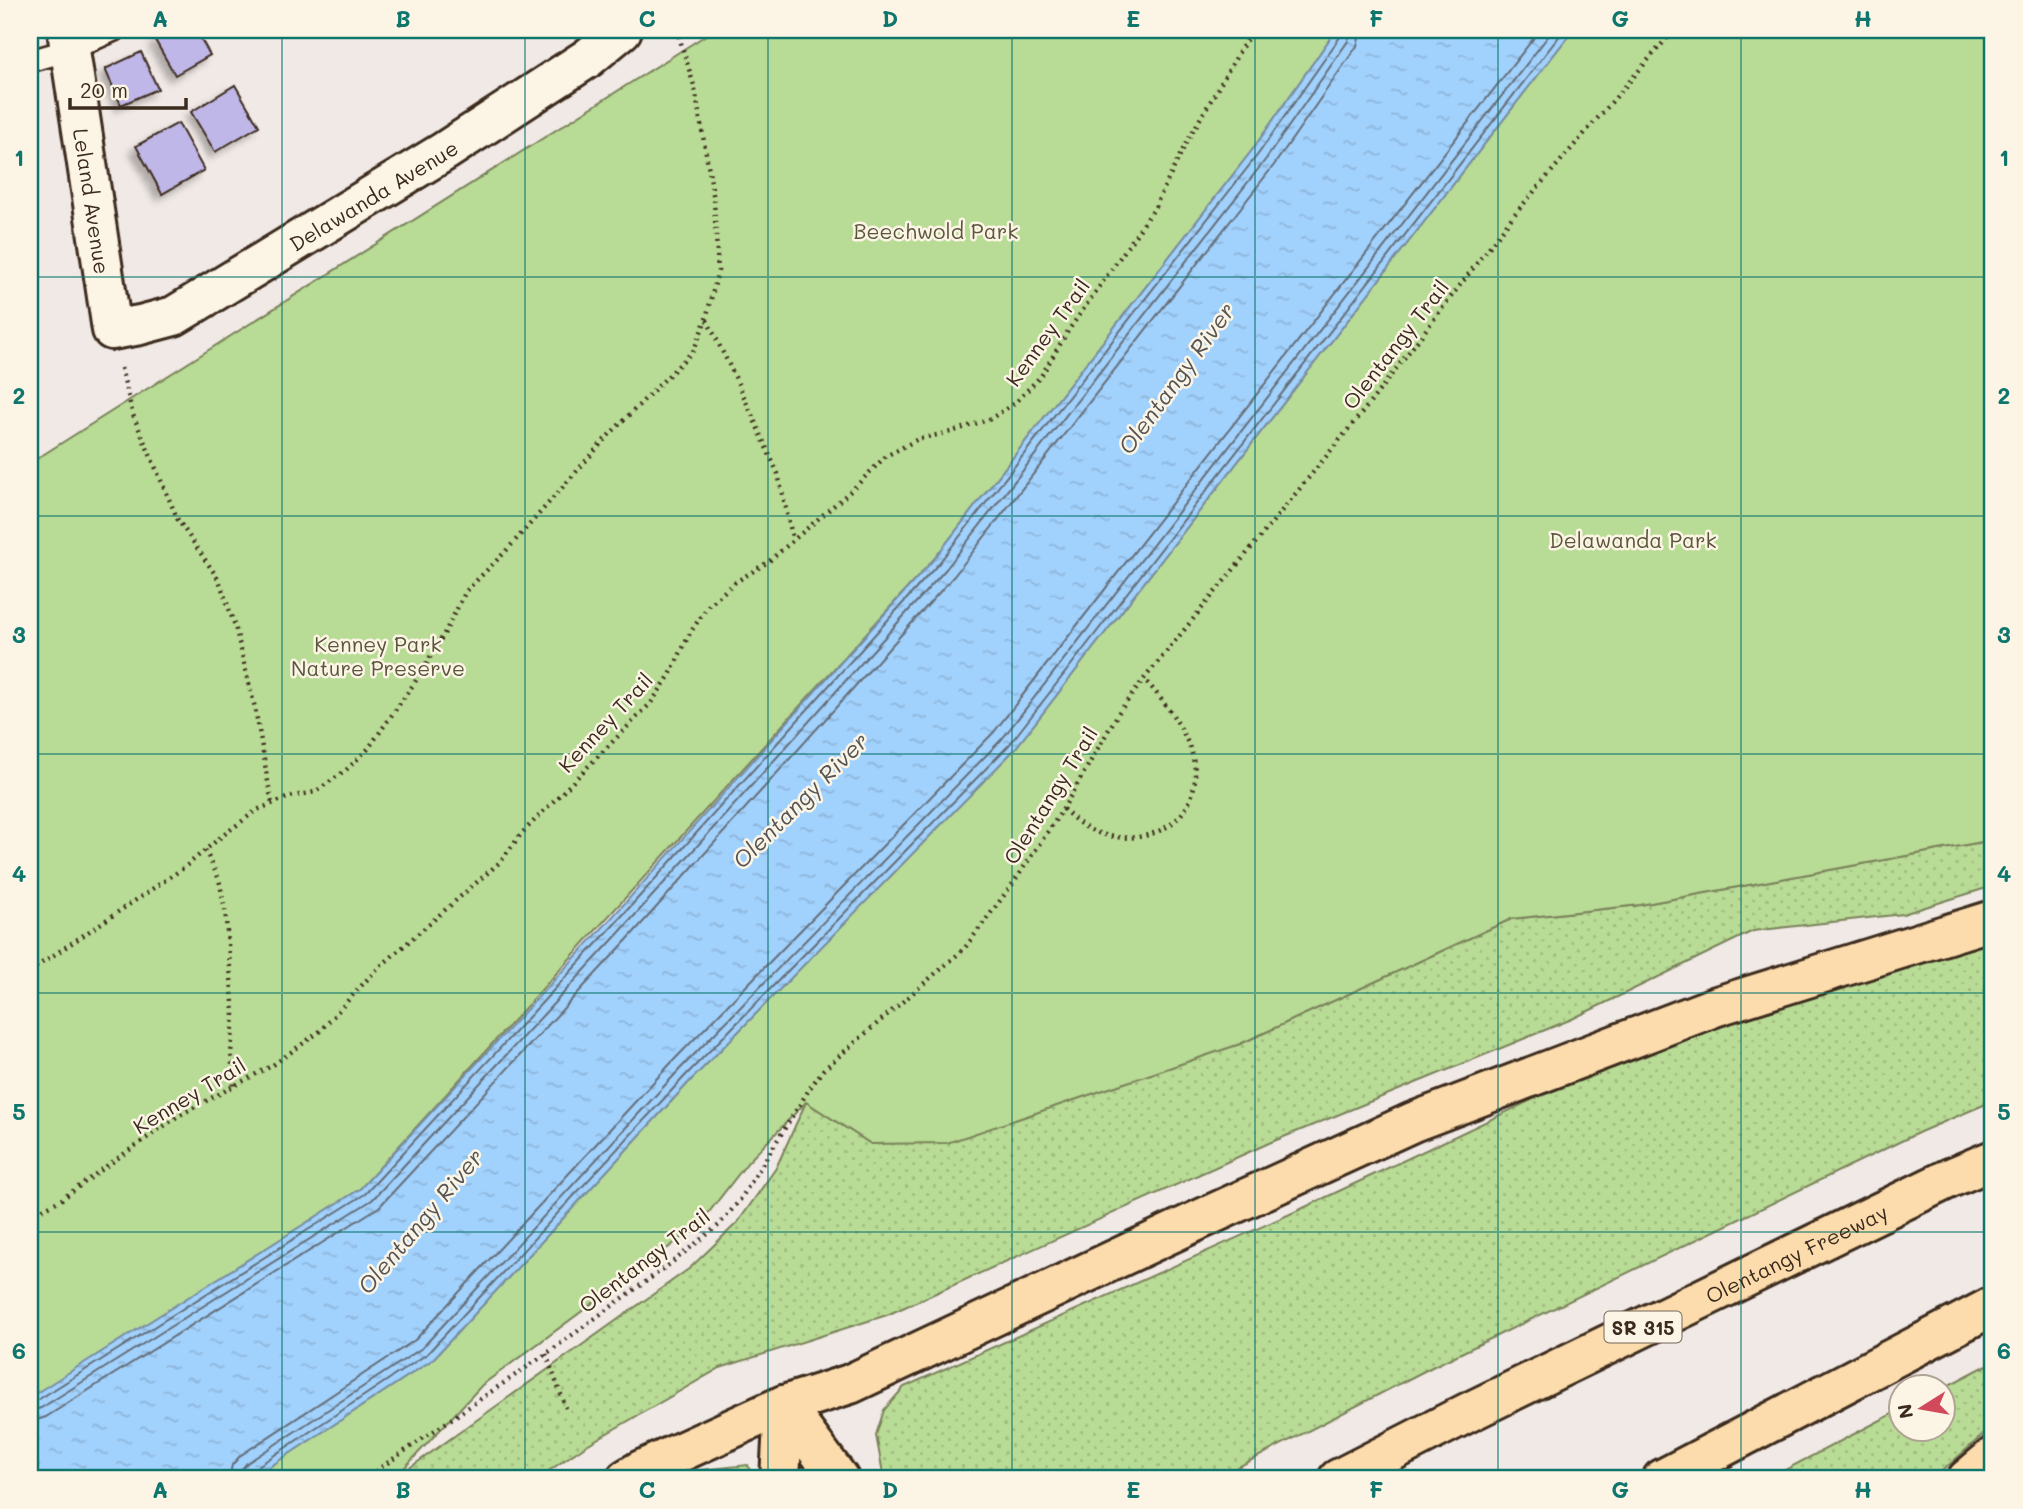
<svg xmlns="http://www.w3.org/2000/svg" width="2023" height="1509" viewBox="0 0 2023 1509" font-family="Mali,sans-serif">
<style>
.grass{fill:url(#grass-dots);stroke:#7a825a;stroke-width:2}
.park{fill:#b8db95;stroke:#7a825a;stroke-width:2}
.water{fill:url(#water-ripples);stroke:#788ea4;stroke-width:2}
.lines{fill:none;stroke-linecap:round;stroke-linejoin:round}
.shore{stroke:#646d77;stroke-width:2}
.building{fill:#c0b7e9;stroke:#3b2a1e;stroke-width:2;filter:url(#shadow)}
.lane-casing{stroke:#3b2a1e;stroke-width:26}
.street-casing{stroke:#3b2a1e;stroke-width:44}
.primary-casing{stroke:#3b2a1e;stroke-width:44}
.highway-casing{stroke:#3b2a1e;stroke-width:44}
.path{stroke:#3b2a1e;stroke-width:4.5;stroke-dasharray:2 5;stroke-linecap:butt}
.lane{stroke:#fcf5e5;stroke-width:21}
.street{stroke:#fcf5e5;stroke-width:38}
.primary{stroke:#fcdcac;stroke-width:38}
.highway{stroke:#fcdcac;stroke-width:38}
.grid{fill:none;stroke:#0f766e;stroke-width:2;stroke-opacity:0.55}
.labels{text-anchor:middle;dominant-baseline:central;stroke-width:5;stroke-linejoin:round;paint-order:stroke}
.shield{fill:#fcf5e5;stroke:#75675a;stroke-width:2}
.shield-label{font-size:19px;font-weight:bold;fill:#3b2a1e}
.street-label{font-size:21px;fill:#3b2a1e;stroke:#fcf5e5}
.park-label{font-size:21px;fill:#5a563c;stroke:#fcf5e5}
.water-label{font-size:23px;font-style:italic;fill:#545456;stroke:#fcf5e5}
.neatline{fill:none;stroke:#0f766e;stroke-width:2.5}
.grid-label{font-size:23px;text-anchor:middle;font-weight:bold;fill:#0f766e}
</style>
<defs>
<pattern id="grass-dots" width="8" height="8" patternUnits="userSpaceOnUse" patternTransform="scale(1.75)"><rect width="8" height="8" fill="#b8db95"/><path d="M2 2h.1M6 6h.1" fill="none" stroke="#9fbc80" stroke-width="1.8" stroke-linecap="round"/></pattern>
<pattern id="water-ripples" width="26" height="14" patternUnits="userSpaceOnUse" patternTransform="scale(1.75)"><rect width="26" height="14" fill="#a1d1fd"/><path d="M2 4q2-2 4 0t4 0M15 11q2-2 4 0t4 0" fill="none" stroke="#8cb4d8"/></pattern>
<filter id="shadow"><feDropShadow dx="-6" dy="6" stdDeviation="3.5" flood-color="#0004"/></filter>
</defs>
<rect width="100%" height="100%" fill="#f0e9e6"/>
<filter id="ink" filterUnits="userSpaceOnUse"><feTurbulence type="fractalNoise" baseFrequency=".0143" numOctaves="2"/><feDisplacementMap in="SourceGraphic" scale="14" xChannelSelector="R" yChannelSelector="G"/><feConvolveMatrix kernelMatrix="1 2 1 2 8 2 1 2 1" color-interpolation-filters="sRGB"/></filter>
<g filter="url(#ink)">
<path class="grass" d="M1993,840V886L1903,914L1753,931L1572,1019L1269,1143L887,1315L720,1368L585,1446L537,1479H394L690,1268L738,1222L776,1168L806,1102L871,1144L1240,1044L1511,919L1640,905Z
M1993,940V1101L1920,1132L1434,1366L1215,1479H884L876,1435L884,1410L904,1387L1299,1210L1540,1096L1642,1055L1812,994Z
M1993,1362V1426L1933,1479H1768L1900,1410V1428H1942L1943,1388Z
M748,1465L752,1479H676L691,1471Z"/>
<path class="park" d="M706,30H1336L1253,149L934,559L360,1189L30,1398V463L706,35Z
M1573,30H1993V840L1640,905L1511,919L1240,1044L947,1143L871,1144L806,1102L748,1162L699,1225L482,1385L394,1479H251L432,1360L691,1080L1014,750Z"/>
<path class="water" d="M1336,30H1573L1014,750L691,1080L432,1360L251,1479H30V1397L360,1189L607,923L934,559L1253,149Z"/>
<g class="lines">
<path class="shore" d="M30,1402L36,1401L365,1194L612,927L939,563L1259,153L1340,37L1341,30
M30,1411L41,1408L372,1200L619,933L946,569L1266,159L1348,41L1350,30
M30,1422L46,1417L379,1207L627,940L954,576L1274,165L1357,46L1361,30
M229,1479L232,1465L241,1455L415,1340L672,1062L994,732L1540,30
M240,1479L241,1470L247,1463L422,1348L680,1069L1002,739L1553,30
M249,1479L252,1470L427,1354L686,1075L1009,745L1564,30"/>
</g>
<path class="building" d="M172,30H196L210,55L175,75L155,40Z
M141,52L158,89L121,105L105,69Z
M235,85L259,126L215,152L191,112Z
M178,123L204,170L162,194L136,146Z"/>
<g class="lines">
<g class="lane-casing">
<path id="lane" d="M30,61L69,50L114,30"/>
</g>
<g class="street-casing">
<g id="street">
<path id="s1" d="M67,30L112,330L140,325L174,316L445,151L588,58L622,30"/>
</g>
</g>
<g class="primary-casing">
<path id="primary" d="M784,1405L839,1479
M780,1479L784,1405"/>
</g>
<g class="highway-casing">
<g id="highway">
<path d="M626,1479L641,1470L784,1405L850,1384L1199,1220L1413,1122L1717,1006L1993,920"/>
<path id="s2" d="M1338,1479L1467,1413L1950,1178L1993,1160"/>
<path d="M1662,1479L1993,1306"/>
<path d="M1967,1479L1993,1457"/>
</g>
</g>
<path class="path" d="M707,320L737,381L778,474L793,540
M121,368L133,415L178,520L219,580L235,626L255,708L272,804
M1063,809C1072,817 1081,826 1093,831C1137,849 1192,830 1195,778C1197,743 1166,703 1144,679
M205,850L219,879L225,909L234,1014L231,1053L234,1086
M30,971L185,867L222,836L257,810L289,797L315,792L345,771L368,749L415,682L444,634L466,591L506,551L607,437L694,350L706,319L718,271L714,200L695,89L677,30
M30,1216L62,1199L108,1165L180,1115L273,1065L319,1032L374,972L500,862L522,833L651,703L670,675L690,633L708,606L734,583L768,562L853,489L886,456L918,439L951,432L990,419L1015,403L1041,376L1068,331L1154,209L1186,143L1252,30
M546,1354L566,1408
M364,1479L546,1354L670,1264L719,1225L740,1200L810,1088L823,1070L964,949L1014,882L1063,809L1119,712L1144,679L1369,404L1513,216L1674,30"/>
<use href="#lane" class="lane"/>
<use href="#street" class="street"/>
<use href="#primary" class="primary"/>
<use href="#highway" class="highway"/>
</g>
</g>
<path class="grid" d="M282,30V1479M525,30V1479M768,30V1479M1012,30V1479M1255,30V1479M1498,30V1479M1741,30V1479M30,277H1993M30,516H1993M30,754H1993M30,993H1993M30,1232H1993"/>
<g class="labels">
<rect class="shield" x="1604.5" y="1311.5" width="77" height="31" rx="5"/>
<g class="shield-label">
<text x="1643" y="1327">SR 315</text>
</g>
<g class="street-label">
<text stroke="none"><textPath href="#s1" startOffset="600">Delawanda Avenue</textPath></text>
<text stroke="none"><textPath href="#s1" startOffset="173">Leland Avenue</textPath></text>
<text transform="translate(1047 332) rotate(-54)">Kenney Trail</text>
<text transform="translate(1395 344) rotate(-52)">Olentangy Trail</text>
<text transform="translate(605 722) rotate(-47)">Kenney Trail</text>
<text transform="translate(1050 795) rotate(-58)">Olentangy Trail</text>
<text transform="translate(189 1095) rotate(-31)">Kenney Trail</text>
<text stroke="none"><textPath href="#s2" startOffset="511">Olentangy Freeway</textPath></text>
<text transform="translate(644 1260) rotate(-37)">Olentangy Trail</text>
</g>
<g class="park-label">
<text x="936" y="230">Beechwold Park</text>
<text x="1633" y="539">Delawanda Park</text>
<text x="378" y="643">Kenney Park<tspan x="378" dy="24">Nature Preserve</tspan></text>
</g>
<g class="water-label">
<text transform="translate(1176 378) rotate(-54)">Olentangy River</text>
<text transform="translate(800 800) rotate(-45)">Olentangy River</text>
<text transform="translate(420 1221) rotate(-50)">Olentangy River</text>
</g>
</g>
<rect width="2023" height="1509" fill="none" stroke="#fcf5e5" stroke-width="77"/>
<g transform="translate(1922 1408) rotate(259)"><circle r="33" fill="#fcf5e5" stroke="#afa495" stroke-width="2"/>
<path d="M0-5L12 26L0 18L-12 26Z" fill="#d1495b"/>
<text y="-10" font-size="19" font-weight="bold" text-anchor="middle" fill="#3b2a1e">N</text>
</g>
<path d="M70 98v10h116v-10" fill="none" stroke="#3b2a1e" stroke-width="3.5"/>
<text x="80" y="98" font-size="21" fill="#3b2a1e" stroke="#fcf5e5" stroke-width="5" paint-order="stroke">20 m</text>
<rect x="38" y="38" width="1946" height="1432" class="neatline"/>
<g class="grid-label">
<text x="160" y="27">A</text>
<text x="403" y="27">B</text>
<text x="647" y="27">C</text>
<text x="890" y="27">D</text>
<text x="1133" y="27">E</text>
<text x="1376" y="27">F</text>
<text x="1620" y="27">G</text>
<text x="1863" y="27">H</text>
<text x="19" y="166">1</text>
<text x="2004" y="166">1</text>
<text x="19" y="404">2</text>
<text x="2004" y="404">2</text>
<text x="19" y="643">3</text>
<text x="2004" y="643">3</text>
<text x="19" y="882">4</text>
<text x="2004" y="882">4</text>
<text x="19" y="1120">5</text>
<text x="2004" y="1120">5</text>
<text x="19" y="1359">6</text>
<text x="2004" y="1359">6</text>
<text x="160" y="1498">A</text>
<text x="403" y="1498">B</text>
<text x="647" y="1498">C</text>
<text x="890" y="1498">D</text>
<text x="1133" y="1498">E</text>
<text x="1376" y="1498">F</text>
<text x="1620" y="1498">G</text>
<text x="1863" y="1498">H</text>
</g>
</svg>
